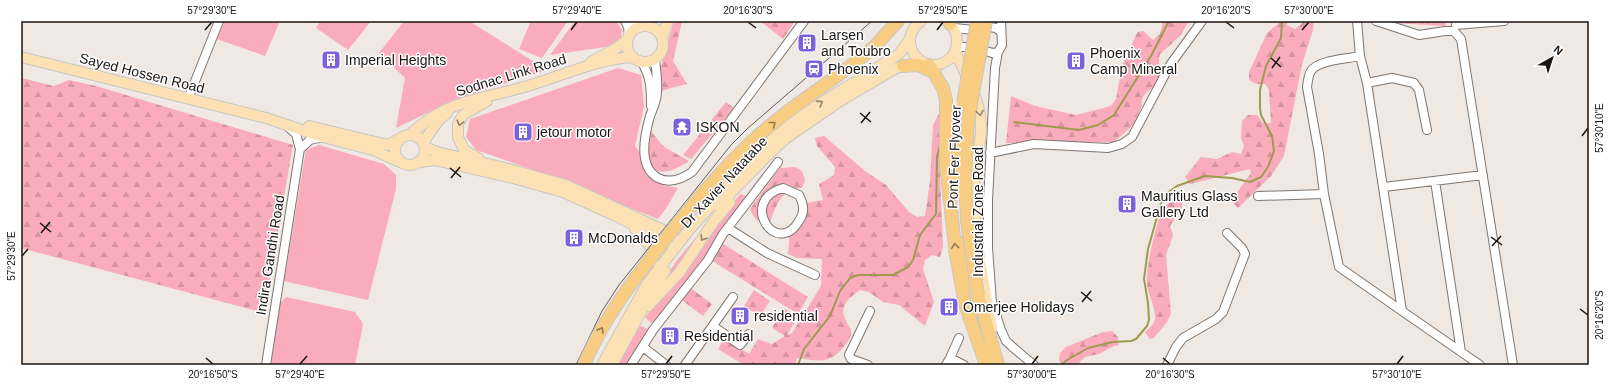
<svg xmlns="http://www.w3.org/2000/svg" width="1610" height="386" viewBox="0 0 1610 386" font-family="Helvetica,sans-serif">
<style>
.green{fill:#faacbc}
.forest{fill:url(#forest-firs)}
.park{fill:url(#park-crowns)}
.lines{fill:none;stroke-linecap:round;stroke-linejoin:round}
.stream{stroke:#9f9b4e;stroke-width:2}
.minor-casing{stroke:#7e7671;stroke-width:10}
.major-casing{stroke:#c8c7c6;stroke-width:12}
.highway-casing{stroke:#c8c7c6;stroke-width:14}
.minor{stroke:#fff;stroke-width:8}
.major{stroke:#fbe1b3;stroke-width:10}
.highway{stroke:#f8cd81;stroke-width:12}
.tram{stroke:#635f5b;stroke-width:1}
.highway-bridge-casing{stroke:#c8c7c6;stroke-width:14;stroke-linecap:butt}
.highway-bridge{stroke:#f8cd81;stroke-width:12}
.oneway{stroke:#95856b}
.oneway2{stroke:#937a50}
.ticks{fill:none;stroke:#181513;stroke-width:1.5}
.labels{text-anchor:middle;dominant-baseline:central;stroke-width:3;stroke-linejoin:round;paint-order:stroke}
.poi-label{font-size:14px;fill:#181513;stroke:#fff;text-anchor:start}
.street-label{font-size:14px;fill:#181513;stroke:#fff}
.neatline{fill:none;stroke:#181513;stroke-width:1.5}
.ticks-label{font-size:10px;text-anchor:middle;fill:#181513}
</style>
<defs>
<pattern id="forest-firs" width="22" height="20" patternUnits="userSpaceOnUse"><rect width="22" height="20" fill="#faacbc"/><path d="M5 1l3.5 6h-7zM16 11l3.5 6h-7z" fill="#d693a1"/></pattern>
<pattern id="park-crowns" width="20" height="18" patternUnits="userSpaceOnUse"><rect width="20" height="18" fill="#faacbc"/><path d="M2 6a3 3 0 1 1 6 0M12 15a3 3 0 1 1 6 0" fill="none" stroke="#d693a1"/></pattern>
</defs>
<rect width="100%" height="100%" fill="#f0e8e2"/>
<path class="green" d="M225,21H280L265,56L217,39Z
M320,21H371L348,50L316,28Z
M404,21H469L547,70L454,100L396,128L405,78L379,53Z
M528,21H568L542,58L519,49L530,23Z
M575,21H616L622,30L621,39L606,47L550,55Z
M618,68L641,75L644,106L635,146L662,185L678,188L667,207L658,219L548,175L476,150L466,137L470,119Z
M319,145L384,164L396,175V189L368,300L284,281L306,150Z
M740,194L746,196L749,200L725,224L703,261L656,322L651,323L645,317L652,308L695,256Z
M714,216L695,248L647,305L677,260Z
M286,297L355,312L363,324L355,365H271L280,303Z
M641,326L648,329L647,334L627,365H616L635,332Z"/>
<path class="forest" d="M674,21H682L673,61L687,84L671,88L653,94Z
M760,21H795L783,39Z
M1163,21H1189L1180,36L1160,54C1157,62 1162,71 1159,80C1155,90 1139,93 1142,105L1133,125L1114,142L1006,143L1011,96L1035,106L1076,115L1111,106L1116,99L1122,66L1136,35L1138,32L1143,31L1153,40L1160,34Z
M1281,21H1288L1287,25L1295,29L1305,21H1314L1313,30L1302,64L1284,156L1271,176L1238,208L1232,202L1233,198L1251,173L1250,169L1190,184L1185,177L1201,157L1217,159L1232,152L1241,154L1244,146L1241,138L1242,121L1248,115H1257L1263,123H1271L1269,90L1265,84H1256L1249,80V72L1267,33Z
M21,78L54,86L69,80L96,86L293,145L264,313L21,248Z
M726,102L734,108L691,159L683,155Z
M940,112L943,122L940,176L943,247L940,257L932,255L925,260L923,269L934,302L925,326L899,305L883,302L869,292L860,290C854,295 846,299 844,307C841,316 848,323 851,330C852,335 849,341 846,344C830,365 821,361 797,358L795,365H744L718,349L725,338L749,354L758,339L772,344L785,336L772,328L784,308L798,317L787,335L792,333L821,286L822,259L797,258L788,254L790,229L805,203L823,200L819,184L834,175L835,167L817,146L815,138L824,136L865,171L886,185L909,212L917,217L925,216L930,181L933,125Z
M649,129L664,147L689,161C675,170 669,173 652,171L646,157Z
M795,167L802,171L805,180L802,188C782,188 776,205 770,222C757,223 755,220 750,209L780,168Z
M1179,200L1182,203V208L1170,226L1173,235L1166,255L1171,314L1167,322L1154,338L1150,339L1145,332C1150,328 1155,324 1155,317C1155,306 1148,295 1147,284C1145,272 1157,216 1165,206C1169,202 1174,201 1179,200Z
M720,242L808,297L798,314L709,259Z
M688,286L712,304L703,316L679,298Z
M754,290L770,301L760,316L744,306Z
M1112,331L1118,337L1119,345L1114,346L1099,354L1085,357L1077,365H1064L1059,361L1060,353L1066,347L1103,332Z"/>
<path class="park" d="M1388,21H1445L1446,26L1393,23Z"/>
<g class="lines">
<path class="stream" d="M1014,122L1079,130L1098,125L1114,115L1151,56L1169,21
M798,365L804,349L830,316L840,291L850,278L858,275H893L908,267L913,260L920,235L936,214L937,157L941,142
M1061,365L1067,360L1088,348L1113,342L1131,341L1136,339L1147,326L1149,320L1148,303L1144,279L1148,249L1161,203L1167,193L1177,186L1205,176L1232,178L1250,182L1261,177L1268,167L1274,151L1272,136L1261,115L1260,109V90L1266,66L1281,38L1282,21"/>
<g class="minor-casing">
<path id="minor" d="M625,21L628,27L629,36
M633,21L639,27
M1001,21L1002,45L998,52L995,68L988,200V248L992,302L1001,330L1006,341L1016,350L1034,365
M1357,21L1360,56L1367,83L1402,311L1480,365
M1376,21L1419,35L1445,31H1454L1461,39L1513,365
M1456,25L1504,21
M954,28L974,30L989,27L996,28L1001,32
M957,47H975L992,53L998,52
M1360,56C1347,59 1318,60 1311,71C1308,75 1308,82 1307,87L1319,154L1324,194L1339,267L1402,311
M655,59C656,70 658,81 657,92C657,101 653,108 650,116C645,134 637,166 658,178C670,184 682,179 692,172L804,21
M641,61C651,77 651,88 651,106
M1367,83L1392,78L1414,83L1419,90L1427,130
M188,99L219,21
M300,149L310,140L323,137
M990,153L1034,144L1108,148L1122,144L1132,137L1170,65L1202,21
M1435,181L1461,352
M1384,187L1483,175
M783,188L799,195C804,205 805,212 799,221C776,259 738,200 783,188Z
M1258,196L1324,194
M728,228L767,253L815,275
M713,326L740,345L749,334
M643,347L666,365
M950,358L959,338
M266,365L300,149L296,134L288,127
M631,365L653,330L708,260L723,234L778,162
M685,365L733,297
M868,365L851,359L849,355L870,311
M946,365L950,358L964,365
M1167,365L1176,347L1183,338L1216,319L1223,312L1245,254L1242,248L1227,233"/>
</g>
<g class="major-casing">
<path id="major" d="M921,21C894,40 922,79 948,60C954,56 957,49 957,41C957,33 953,25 946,21
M627 44a18 18 0 1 1 36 0a18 18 0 1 1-36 0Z
M662,38L668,21
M955,51C966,76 983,104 981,132C980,152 973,172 974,192C974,238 984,283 992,328
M21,57L266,118L323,137L373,150L400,162
M591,62L615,49L627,40
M309,126L388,145L399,139
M395 150a15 15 0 1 1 30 0a15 15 0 1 1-30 0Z
M409,135C417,128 425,122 434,116C460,100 494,96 524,87C560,77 596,59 633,57
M423,143L438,121L447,113
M425,147L437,152L505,168L566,185L646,222L667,232L674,239
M478,158L464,150L458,137V124L463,115L487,101
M420,162L435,160L513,178L563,192L616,216L670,243
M718,206L770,153L785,139L840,101L896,68L909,65
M635,229L652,248L653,261
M648,306L679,273L714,221L730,202
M602,365L647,284L689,230L758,153L776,136L805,113L899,54L910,39
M612,365L654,288L665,271"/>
</g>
<g class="highway-casing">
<path id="highway" d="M949,21L950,24
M929,65L943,88L946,100V165L956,255L965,304L986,365
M903,66L918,65L935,73
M848,68L874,47L898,21
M965,242L969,284
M978,295L998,365"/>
</g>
<use href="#minor" class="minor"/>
<use href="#major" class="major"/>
<use href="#highway" class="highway"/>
<path class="tram" d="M576,365L602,311L619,285L731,145L748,128L872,21"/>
<g class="highway-bridge-casing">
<path id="highway-bridge" d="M963,103L977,21
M959,145L957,175L959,193
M978,295L967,221L965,176L968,121L986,21
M584,365C601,324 626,290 653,255C683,216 714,177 750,143C780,115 815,92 848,68"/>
</g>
<use href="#highway-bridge" class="highway-bridge"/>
</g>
<defs><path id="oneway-chevron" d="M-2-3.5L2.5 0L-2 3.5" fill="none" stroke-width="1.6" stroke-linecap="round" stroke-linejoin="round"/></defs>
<g class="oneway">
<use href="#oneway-chevron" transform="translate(820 103) rotate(-33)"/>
<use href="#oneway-chevron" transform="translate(980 113) rotate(81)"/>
<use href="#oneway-chevron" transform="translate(460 123) rotate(105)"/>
<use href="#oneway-chevron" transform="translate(703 238) rotate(122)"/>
</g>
<g class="oneway2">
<use href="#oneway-chevron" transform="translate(773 124) rotate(-38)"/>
<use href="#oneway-chevron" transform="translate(955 246) rotate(-96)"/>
<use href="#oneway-chevron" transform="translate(601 330) rotate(-60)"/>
</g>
<path class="ticks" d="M748,22L756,28M1226,22L1234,28M205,30L212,22M571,30L577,22M937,30L943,22M1302,30L1309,22M1271,58L1281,67M1272,68L1280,57M860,113L871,122M861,123L870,112M1582,136L1588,128M450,168L461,177M451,178L460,167M40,223L51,232M41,233L50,222M1491,237L1502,245M1492,246L1501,236M22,256L28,249M1081,292L1092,301M1082,302L1091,291M1580,309L1588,315M206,358L213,364M1163,358L1170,364M300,364L307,356M666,364L672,356M1032,364L1038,356M1397,364L1403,356"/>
<defs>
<g id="building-square" transform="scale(1)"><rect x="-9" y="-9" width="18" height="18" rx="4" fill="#7c61dc" stroke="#fff"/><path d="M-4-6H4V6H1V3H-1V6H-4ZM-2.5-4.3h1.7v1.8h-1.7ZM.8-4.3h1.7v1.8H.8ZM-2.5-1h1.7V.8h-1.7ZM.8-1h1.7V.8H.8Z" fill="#fff"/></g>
<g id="station-square" transform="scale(1)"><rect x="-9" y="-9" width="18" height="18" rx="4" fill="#7c61dc" stroke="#fff"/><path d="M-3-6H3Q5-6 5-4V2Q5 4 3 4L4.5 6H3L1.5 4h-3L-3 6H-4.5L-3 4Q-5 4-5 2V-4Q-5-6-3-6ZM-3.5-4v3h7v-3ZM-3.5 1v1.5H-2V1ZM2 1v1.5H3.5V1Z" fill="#fff"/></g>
<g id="temple-square" transform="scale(1)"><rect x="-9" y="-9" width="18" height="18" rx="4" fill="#7c61dc" stroke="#fff"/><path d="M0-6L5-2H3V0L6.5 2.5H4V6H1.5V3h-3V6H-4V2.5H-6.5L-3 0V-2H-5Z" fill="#fff"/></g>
</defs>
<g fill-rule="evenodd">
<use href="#building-square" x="807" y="43"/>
<use href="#building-square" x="331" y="60"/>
<use href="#building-square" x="1076" y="61"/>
<use href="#station-square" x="814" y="69"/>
<use href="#temple-square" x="682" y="127"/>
<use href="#building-square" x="523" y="132"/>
<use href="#building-square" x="1127" y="204"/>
<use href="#building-square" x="574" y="238"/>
<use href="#building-square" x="949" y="307"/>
<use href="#building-square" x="740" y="316"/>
<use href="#building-square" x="670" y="336"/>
</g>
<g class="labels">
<g class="poi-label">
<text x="821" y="35">Larsen<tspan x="821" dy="16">and Toubro</tspan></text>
<text x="1090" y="53">Phoenix<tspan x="1090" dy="16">Camp Mineral</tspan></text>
<text x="345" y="60">Imperial Heights</text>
<text x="828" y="69">Phoenix</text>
<text x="696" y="127">ISKON</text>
<text x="537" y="132">jetour motor</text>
<text x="1141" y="196">Mauritius Glass<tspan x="1141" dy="16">Gallery Ltd</tspan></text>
<text x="588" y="238">McDonalds</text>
<text x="963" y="307">Omerjee Holidays</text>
<text x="754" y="316">residential</text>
<text x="684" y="336">Residential</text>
</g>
<g class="street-label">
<text transform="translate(142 73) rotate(14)">Sayed Hossen Road</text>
<text transform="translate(511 75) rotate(-17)">Sodnac Link Road</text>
<text transform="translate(954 157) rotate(-88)">Pont Fer Flyover</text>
<text transform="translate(724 182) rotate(-47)">Dr Xavier Natatabe</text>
<text transform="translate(978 212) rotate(-90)">Industrial Zone Road</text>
<text transform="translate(270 255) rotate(-81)">Indira Gandhi Road</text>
</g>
</g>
<rect width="1610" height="386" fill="none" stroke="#ffffff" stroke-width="44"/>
<g transform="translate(1552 58) rotate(39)" stroke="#ffffff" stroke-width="3" paint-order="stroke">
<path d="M0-3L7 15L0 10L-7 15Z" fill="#181513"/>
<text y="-6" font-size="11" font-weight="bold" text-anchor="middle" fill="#181513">N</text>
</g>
<rect x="22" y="22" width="1566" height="342" class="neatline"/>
<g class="ticks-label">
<text x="212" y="14">57°29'30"E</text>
<text x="577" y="14">57°29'40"E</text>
<text x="748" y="14">20°16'30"S</text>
<text x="943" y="14">57°29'50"E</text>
<text x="1226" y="14">20°16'20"S</text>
<text x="1309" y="14">57°30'00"E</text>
<text transform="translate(1599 128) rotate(-90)" y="4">57°30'10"E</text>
<text transform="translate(11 256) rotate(-90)" y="4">57°29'30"E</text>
<text transform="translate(1599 315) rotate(-90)" y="4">20°16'20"S</text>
<text x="213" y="378">20°16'50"S</text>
<text x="300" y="378">57°29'40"E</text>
<text x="666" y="378">57°29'50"E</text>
<text x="1032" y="378">57°30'00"E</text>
<text x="1170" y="378">20°16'30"S</text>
<text x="1397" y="378">57°30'10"E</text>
</g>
</svg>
